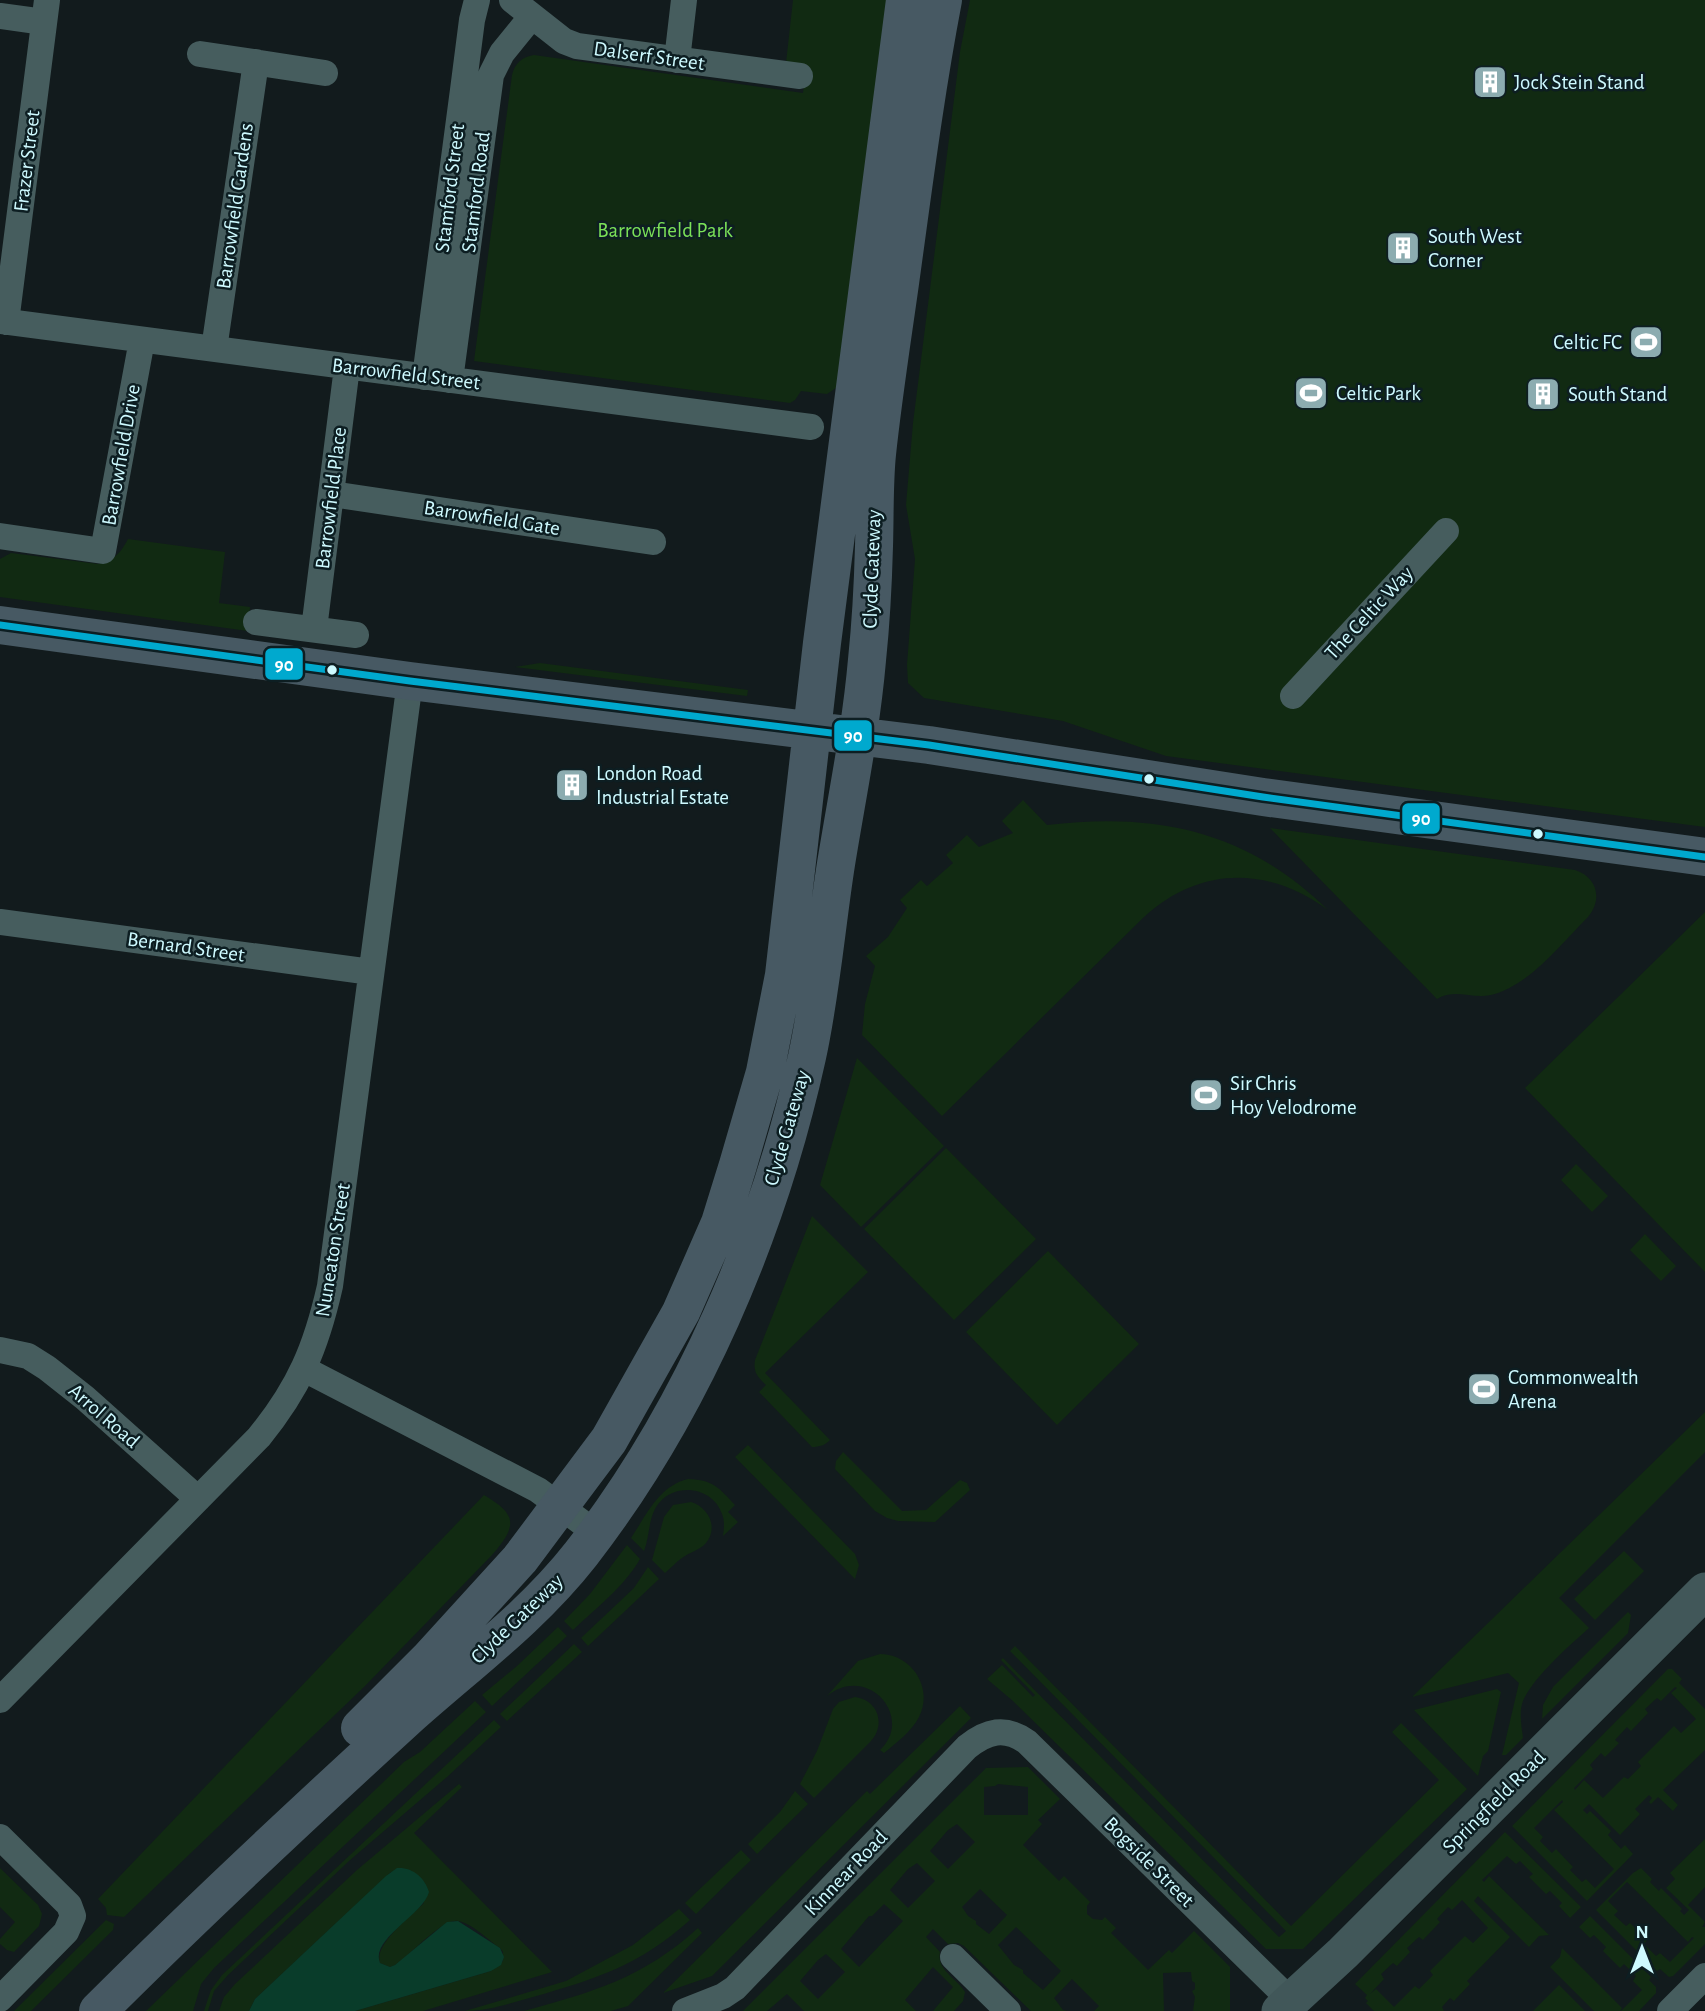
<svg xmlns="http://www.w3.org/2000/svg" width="1705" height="2011" viewBox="0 0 1705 2011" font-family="'Alegreya Sans',sans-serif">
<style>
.green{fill:#112a12;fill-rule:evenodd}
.water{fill:#093c2a}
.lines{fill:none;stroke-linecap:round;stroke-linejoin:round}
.street{stroke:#465d5e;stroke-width:26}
.secondary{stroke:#415759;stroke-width:37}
.primary{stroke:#475963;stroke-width:38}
.bus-1-casing{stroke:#0d1e22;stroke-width:12}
.bus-1{stroke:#00a9ce;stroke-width:7}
.bus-dot{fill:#cefaff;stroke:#0d1e22;stroke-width:2.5}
.labels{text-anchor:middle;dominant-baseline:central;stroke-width:5;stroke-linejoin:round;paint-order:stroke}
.street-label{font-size:21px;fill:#cefaff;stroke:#0d1e22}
.poi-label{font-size:21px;fill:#cefaff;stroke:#0d1e22;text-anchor:start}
.park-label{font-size:21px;fill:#7be158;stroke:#0d1e22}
.line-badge{stroke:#0d1e22;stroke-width:2.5}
.badge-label{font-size:19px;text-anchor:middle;font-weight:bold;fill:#fff}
</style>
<rect width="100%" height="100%" fill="#121b1d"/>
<path class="green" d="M793,0H889L839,386L827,394L801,391L795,400L790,403L474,361L512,75C515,63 522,57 534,55L803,93L807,65L786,63Z
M970,0H1705V827L1166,756L1063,721L924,698L908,683L907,665L915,559L906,505L913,423L960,52Z
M128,539L225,552L219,603L250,607L248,631L0,597V559L11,553L98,564C114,560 120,554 128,539Z
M540,663L748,690L747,696L515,667Z
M1023,800L1047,825C1156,812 1246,830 1328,910C1268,866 1200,866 1144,917L942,1116L862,1035L865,1004L875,966L866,956L888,937L907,908L900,900L921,880L927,886L953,863L946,855L967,835L979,847L1013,833L1002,821Z
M1270,828L1575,870C1597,877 1603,899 1588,917C1561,944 1529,986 1491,995C1471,999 1455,988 1437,999Z
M1705,912V1272L1525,1088Z
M857,1058L944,1146L861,1227L820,1185Z
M946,1148L1036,1239L954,1320L864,1229Z
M1576,1164L1608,1196L1592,1212L1561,1180Z
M812,1216L868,1272L765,1373L830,1440C825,1445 820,1447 812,1447L759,1392L766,1385C758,1377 753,1373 755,1360Z
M1645,1234L1676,1266L1661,1281L1630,1250Z
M1048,1251L1139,1344L1057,1425L966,1332Z
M1705,1412V1452L1559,1598L1589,1628C1570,1645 1529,1681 1522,1704C1519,1715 1522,1728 1523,1738L1506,1755H1502L1519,1683L1508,1673L1412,1697Z
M748,1445L855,1554L859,1565L855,1579L735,1457Z
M843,1452L902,1511L926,1510L960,1480L967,1483L970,1490L935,1522L898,1521L887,1518L875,1511L835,1469L836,1461Z
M688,1479C714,1480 719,1488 735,1505L728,1512L738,1522L723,1536C724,1529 725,1521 722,1514C713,1487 676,1482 659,1503C648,1516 650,1536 644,1551L631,1538C647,1514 659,1486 688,1479Z
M484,1495C518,1515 517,1526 492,1555L365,1686L124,1917L107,1915L106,1908L98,1899Z
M691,1502C708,1507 719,1527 706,1543C700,1550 690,1552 682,1558C676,1562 671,1568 665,1573L652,1560L664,1517L673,1505Z
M627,1545L640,1559C624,1587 596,1608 573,1630L564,1621L590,1594Z
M1624,1551L1644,1571L1595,1620L1574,1599Z
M648,1567L659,1579L588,1646L581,1638L634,1588Z
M1628,1612L1631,1615L1628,1633L1542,1719L1543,1705L1553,1687Z
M558,1627L567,1636L492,1706L482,1695L517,1666Z
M574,1644L582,1652L507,1721L500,1714Z
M1015,1646L1291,1926L1439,1780L1392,1732L1401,1723L1467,1789L1303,1949H1266L1013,1701L987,1679L1002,1665L1033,1697L1035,1695L1001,1660L1003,1658L1279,1937L1286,1931L1010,1651Z
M880,1654C911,1654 934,1687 919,1717C912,1731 895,1744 884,1753L880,1750C915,1717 867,1663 827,1696L858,1661Z
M1668,1669H1672L1682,1679L1679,1683L1705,1709V1750L1663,1790L1678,1805L1673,1811L1658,1797L1651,1804L1649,1802L1652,1798L1649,1795L1635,1809L1640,1814L1620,1835L1589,1804L1583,1810L1587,1814L1590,1811L1611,1831L1608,1835L1621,1849L1625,1845L1633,1854L1587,1901L1512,1826ZM1675,1687L1677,1688L1671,1693L1696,1719L1681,1733L1674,1726L1638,1762L1641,1766L1628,1779L1624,1777L1603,1798L1584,1780L1575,1790L1574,1788L1593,1769L1590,1765L1601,1753L1605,1757L1619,1743L1615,1740L1627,1727L1631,1731L1648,1713L1645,1709L1657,1698L1661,1701ZM1562,1800L1563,1802L1554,1810L1614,1869L1595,1888L1586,1879L1582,1882L1570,1870L1573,1867L1556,1849L1552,1853L1540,1841L1543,1837L1534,1828Z
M1497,1689L1501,1692L1488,1751L1483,1756L1478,1776L1414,1710Z
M855,1697C878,1700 886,1724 871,1741L814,1798L800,1784L817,1751L833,1709L839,1702Z
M475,1701L486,1712L214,1968L201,1984L193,2011H146L404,1762L420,1752Z
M960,1706L971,1718L712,1976L663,1993L867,1791L870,1794Z
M494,1720L501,1727L447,1777L349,1861L228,1975L214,1991L208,2011H204L211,1990L222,1975Z
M1028,1767L1060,1799L1038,1820L1042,1824L1023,1845L1059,1881L1064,1876L1090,1902L1087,1906V1914L1093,1919L1102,1920L1105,1917L1116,1928L1111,1933L1148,1970L1169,1950L1172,1953L1194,1931L1230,1967V2011H1193L1195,1997L1192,1991L1195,1989V1983L1192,1981L1191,1972L1163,1973L1164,2011H1094L1099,2006L1072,1979L1054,1998L1063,2010L1067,2011H1031L964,1946L958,1943L948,1944L933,1929L926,1937L940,1952C936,1970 957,1978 965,1992L963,2001L954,2011H933L953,1987L933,1967L905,2000L916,2011H804L787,1994L767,2011H743L986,1768ZM998,1784L1028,1787V1815H984V1787L995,1786ZM957,1824L975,1842L948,1869L930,1851L948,1830ZM917,1863L935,1881L908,1908L890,1890L908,1869ZM980,1889L1007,1915L989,1934L976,1924V1921L968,1916L962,1907ZM884,1904L903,1921L859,1967L841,1949L869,1916H872ZM1016,1927L1061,1971L1043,1990L1023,1973V1970L1014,1965L998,1945ZM826,1954L845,1972L818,1999L800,1981L818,1960Z
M459,1784L462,1787L414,1833L552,1972L423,2011H355L491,1971L503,1961V1952L500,1948C488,1940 472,1923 458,1921C442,1918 410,1956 395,1965L390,1967L380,1963C373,1945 412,1915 424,1903L391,1872L255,1999L249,2011H219L224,1997L235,1984L357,1870Z
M795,1791L808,1804L757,1854L748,1844L780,1812Z
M1505,1832L1581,1907L1570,1918L1559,1906L1562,1903L1550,1891L1546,1894L1529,1877L1533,1874L1520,1861L1516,1864L1507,1856L1482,1880L1484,1882L1489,1876L1549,1935L1539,1936L1529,1947L1478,1896L1474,1901L1510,1937L1467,1981L1470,1984L1454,2001L1450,1998L1442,2007L1444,2011H1374L1366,2003L1368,2001L1365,1998L1367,1995L1355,1984ZM1462,1900L1488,1928L1473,1943L1465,1936L1430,1971L1433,1975L1419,1989L1415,1986L1394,2007L1376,1989L1370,1994L1384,1979L1381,1974L1393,1963L1397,1966L1410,1952L1407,1948L1419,1937L1423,1940L1440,1922L1437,1919L1448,1907L1452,1910Z
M1705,1839V1887L1688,1905L1705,1922L1702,1927H1705V1944L1673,1976L1669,1977L1660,1969L1657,1971L1596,1910L1633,1873L1641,1868L1652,1879L1650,1882L1659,1891L1661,1888L1682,1909L1680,1911L1684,1915L1689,1910L1666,1888L1675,1879L1670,1873ZM1627,1882L1688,1942L1692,1937L1694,1938L1670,1962L1660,1953L1656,1956L1644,1944L1647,1940L1630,1923L1626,1926L1614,1915L1618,1911L1608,1901Z
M741,1850L751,1860L696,1914L685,1903Z
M0,1868L38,1905L42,1914L39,1926L14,1952L7,1950L0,1944V1939L15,1922L0,1907Z
M679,1909L690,1920C640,1965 596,1979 533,1997C511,2003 489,2011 465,2011L566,1981L633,1945Z
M1590,1916L1651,1977L1649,1980L1656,1987V1993L1639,2011H1621L1642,1990L1633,1981L1636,1976L1624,1964L1620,1968L1603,1951L1606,1947L1594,1935L1590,1938L1579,1927Z
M106,1920L114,1924L113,1930L31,2011H14Z
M698,1928L702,1933L628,2006L611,2011H524C593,1992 643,1978 698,1928Z
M1562,1948L1622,2008L1620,2011H1594L1550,1967L1560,1957Z
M1559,1985L1585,2011H1533Z"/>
<path class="water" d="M397,1868C413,1867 425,1878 429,1892C423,1915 370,1939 380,1963L390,1967L395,1965L442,1926L447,1922L458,1921L500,1948L504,1957L501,1965L491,1971L355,2011H249L255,1999L386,1876Z"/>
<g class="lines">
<path class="street" d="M512,0L564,41L577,46L800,76
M0,16L44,22
M200,54L325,73
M677,60L684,0
M0,321L811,427
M6,322L47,0
M214,349L256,62
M425,377L463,90L472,20L477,0
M450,380L491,75L502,53L532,16
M332,494L653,542
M0,536L103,551L142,340
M256,622L356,635
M314,629L347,367
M1293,696L1446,531
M0,922L371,972
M0,1350L28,1356L47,1368L85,1398L198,1499
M304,1369L538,1490L596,1533
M0,1700L259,1437C299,1388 316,1348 330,1286L410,681
M0,1837L69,1905L73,1916L66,1932L0,1999
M953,1957L1008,2011
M685,2011L723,1996L735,1988L967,1747C987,1731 1005,1726 1027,1742L1291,2001
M1670,2011L1705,1976"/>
<path class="secondary" d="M1280,2011L1343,1953L1705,1591"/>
<path class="primary" d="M0,625L410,681L929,745L1263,797L1705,857
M360,1728L428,1660L520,1559L609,1440L681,1312L720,1223L738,1165L765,1072L784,975L822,643L905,0
M98,2011C198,1911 302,1814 406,1719C466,1665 531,1618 581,1554C692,1411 768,1233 807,1057C821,993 826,928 836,864C847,796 861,729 867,660C871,622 873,584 874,546C875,515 874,484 877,454C883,397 892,340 900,283C913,189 925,94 943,0"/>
<g class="bus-1-casing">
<path id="bus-1" d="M0,625L410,681L929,745L1263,797L1705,857"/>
</g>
<use href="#bus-1" class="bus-1"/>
</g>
<defs>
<g id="building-square" transform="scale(1.75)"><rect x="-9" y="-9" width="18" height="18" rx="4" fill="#8cacb0" stroke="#0d1e22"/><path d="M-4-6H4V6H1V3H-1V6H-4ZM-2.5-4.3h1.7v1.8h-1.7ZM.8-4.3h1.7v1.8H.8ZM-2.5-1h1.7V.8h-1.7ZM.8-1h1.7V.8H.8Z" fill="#fff"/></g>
<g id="stadium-square" transform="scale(1.75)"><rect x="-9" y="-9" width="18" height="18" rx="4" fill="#8cacb0" stroke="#0d1e22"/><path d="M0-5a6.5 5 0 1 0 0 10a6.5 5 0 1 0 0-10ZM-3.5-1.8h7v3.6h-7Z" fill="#fff"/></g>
</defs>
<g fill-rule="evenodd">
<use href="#building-square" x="1490" y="82"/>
<use href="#building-square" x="1403" y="248"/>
<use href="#stadium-square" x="1646" y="342"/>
<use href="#stadium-square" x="1311" y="393"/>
<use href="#building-square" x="1543" y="394"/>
<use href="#building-square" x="572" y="785"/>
<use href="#stadium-square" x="1206" y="1095"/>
<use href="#stadium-square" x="1484" y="1389"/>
</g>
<g class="bus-dot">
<circle cx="332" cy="670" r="6"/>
<circle cx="1149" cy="779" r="6"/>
<circle cx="1538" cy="834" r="6"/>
</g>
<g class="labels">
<g class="street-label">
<text transform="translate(649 56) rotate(8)">Dalserf Street</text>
<text transform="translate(27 161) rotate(-83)">Frazer Street</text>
<text transform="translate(450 188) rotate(-83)">Stamford Street</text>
<text transform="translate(476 192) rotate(-83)">Stamford Road</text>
<text transform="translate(235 206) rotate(-82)">Barrowfield Gardens</text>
<text transform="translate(406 374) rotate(7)">Barrowfield Street</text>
<text transform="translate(121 455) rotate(-80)">Barrowfield Drive</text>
<text transform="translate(331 498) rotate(-83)">Barrowfield Place</text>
<text transform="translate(492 518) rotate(9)">Barrowfield Gate</text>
<text transform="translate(872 569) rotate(-88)">Clyde Gateway</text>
<text transform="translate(1369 613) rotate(-47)">The Celtic Way</text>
<text transform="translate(186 947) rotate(8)">Bernard Street</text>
<text transform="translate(787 1128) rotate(-74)">Clyde Gateway</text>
<text transform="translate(333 1250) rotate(-81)">Nuneaton Street</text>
<text transform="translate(104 1416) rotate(41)">Arrol Road</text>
<text transform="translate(517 1619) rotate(-44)">Clyde Gateway</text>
<text transform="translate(1494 1802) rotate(-45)">Springfield Road</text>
<text transform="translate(1149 1862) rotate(45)">Bogside Street</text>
<text transform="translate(846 1873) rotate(-46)">Kinnear Road</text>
</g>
<g class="poi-label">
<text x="1514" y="82">Jock Stein Stand</text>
<text x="1428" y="236">South West<tspan x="1428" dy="24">Corner</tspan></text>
<text x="1622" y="342" text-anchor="end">Celtic FC</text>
<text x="1336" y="393">Celtic Park</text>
<text x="1568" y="394">South Stand</text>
<text x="596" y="773">London Road<tspan x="596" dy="24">Industrial Estate</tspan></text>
<text x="1230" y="1083">Sir Chris<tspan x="1230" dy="24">Hoy Velodrome</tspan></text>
<text x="1508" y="1377">Commonwealth<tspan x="1508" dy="24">Arena</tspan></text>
</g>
<g class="park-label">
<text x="665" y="230">Barrowfield Park</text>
</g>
</g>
<g class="line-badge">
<rect x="264" y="647" width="40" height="34" rx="7" fill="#00a9ce"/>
<rect x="833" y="719" width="40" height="33" rx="7" fill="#00a9ce"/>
<rect x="1401" y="802" width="40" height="33" rx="7" fill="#00a9ce"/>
</g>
<g class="badge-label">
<text x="284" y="671">90</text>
<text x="853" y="742">90</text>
<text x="1421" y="825">90</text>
</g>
<g transform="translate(1642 1948)" stroke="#0d1e22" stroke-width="5" paint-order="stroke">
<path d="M0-5L12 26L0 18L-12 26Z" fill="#cefaff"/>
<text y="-10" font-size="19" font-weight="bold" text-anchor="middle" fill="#cefaff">N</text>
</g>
</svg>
